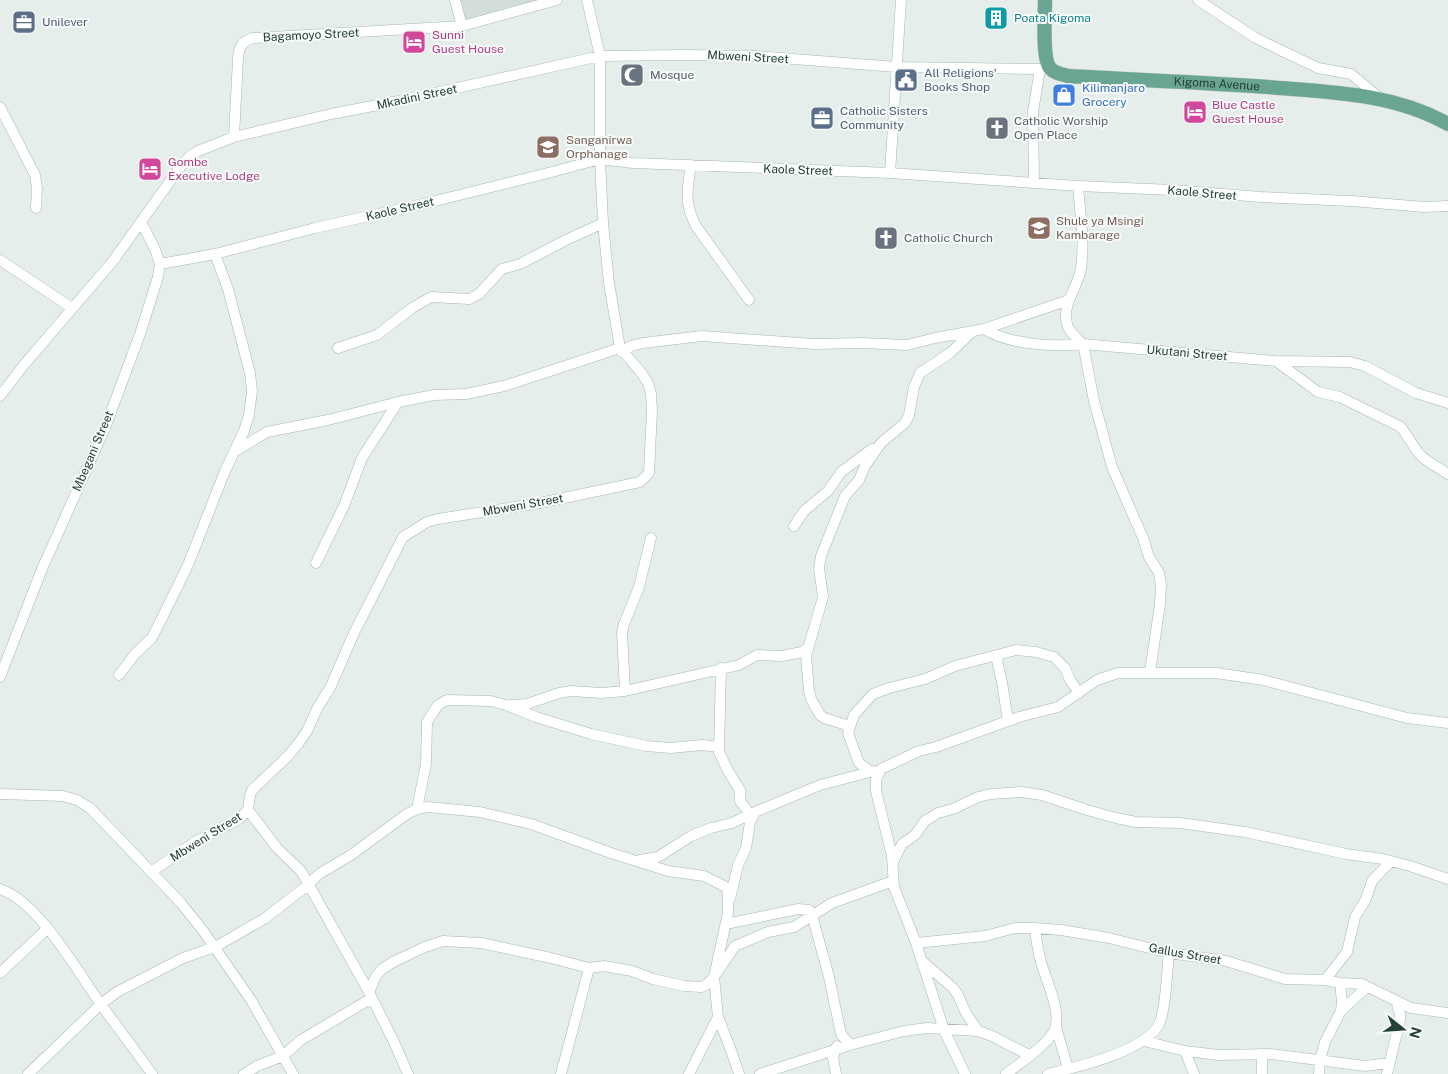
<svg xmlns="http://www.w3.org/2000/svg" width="1448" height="1074" viewBox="0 0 1448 1074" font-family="'Public Sans',sans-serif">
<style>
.built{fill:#d3ded9}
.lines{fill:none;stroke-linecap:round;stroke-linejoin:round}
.minor-casing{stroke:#a7b7b1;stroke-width:11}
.major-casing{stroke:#c2cac7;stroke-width:15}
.minor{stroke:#fff;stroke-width:10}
.major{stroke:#6aa492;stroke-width:14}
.labels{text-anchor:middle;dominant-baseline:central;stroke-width:4;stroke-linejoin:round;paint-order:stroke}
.culture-label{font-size:12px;fill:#0d838f;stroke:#f6faf8;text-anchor:start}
.service-label{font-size:12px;fill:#4e5e75;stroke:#f6faf8;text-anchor:start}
.street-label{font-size:12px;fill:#244138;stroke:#f6faf8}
.hotel-label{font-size:12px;fill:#b23c85;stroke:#f6faf8;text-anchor:start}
.worship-label{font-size:12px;fill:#5b616d;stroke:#f6faf8;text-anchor:start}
.shop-label{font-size:12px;fill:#366cbe;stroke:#f6faf8;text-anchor:start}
.education-label{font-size:12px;fill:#785e54;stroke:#f6faf8;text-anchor:start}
</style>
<rect width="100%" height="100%" fill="#e5eeea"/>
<path class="built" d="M457,0H562L463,30Z"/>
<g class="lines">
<g class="minor-casing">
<path id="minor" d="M455,0L462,26
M1198,0L1254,37L1276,48L1318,68L1351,74L1381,99
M0,107L35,175L37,188L36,208
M234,137L238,58C239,47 242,42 252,38L462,26L557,0
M691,165C687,190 684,203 696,226L749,300
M890,173L901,0
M1034,183L1033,112L1040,69
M1078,186C1080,213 1085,241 1081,268C1079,285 1064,301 1066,319C1067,331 1076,337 1083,344L1276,361L1350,362L1365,366L1416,393L1448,403
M0,260L72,308
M160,264L215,254L315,228L423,204L548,173L600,159L633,163L890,173L1078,186L1173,190L1261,197L1351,201L1425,207L1448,206
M984,329C1010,345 1054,347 1083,344L1094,401L1112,467L1143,538L1149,557L1159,573L1161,585L1160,604L1150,672
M338,348L377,335L412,308L431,297L469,299L479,294L502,269L520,264L566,240L603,223
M622,352L631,346L643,343L702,336L814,344L862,343L907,345L935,338L984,329L1069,300
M1276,361L1318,392L1340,397L1401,427L1419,454L1426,460L1448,474
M0,396L23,366L113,261L178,170L189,157L198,151L234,137L331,114L399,101L600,56L688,55L756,56L896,67L1040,69L1049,67
M234,452L267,432L328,420L398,402L434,395L466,394L504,386L620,348
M794,526L804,511L828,491L841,472L872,449
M316,563L344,506L362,458L398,402
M996,656L1002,682L1008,721
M721,668L719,752L728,771L740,790V801L750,814
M119,675L135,654L151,639L159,624L188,565L225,471L244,431L249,415L252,391L250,373L228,289L215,254
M0,677L42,569L105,428L140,334L158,277L160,264L155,249L141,222
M625,691L622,633L624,624L639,587L651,538
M511,705L527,704L559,693L571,691L602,693L625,691L739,665L757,655L782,656L802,652L808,648
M850,726L824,718L820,715L811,699L809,691L806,656L823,597L819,568L821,556L845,496L859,480L865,466L881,443L905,423L909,415L914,387L920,373L950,353L972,332
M871,772L859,763L848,733L854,715L873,694L889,688L925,679L955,666L1016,650L1036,652L1054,657L1065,668L1070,680L1079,693
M0,794L63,796L77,800L90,808L181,903L204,932L251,1000L293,1074
M417,809L426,764L427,722L438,705L447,700L491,701L506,705L536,717L591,734L646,746L671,748L702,745L719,747
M248,810L277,848L301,871L369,992L394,1042L408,1074
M640,860L658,857L691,836L711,828L732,823L755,812
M893,862L902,844L915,835L925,821L938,813L953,809L978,797L991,794L1021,792L1042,795L1087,810L1116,818L1136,822L1180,823L1245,832L1346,854L1383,859L1410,866L1448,879
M151,872L195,842L239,819L248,810L250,795L252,790L287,757L298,744L307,731L318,707L330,688L354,633L403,537L427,522L438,519L540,503L640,482L649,473L652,410L651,394L648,383L640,371L620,348L609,283L603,223L600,159V56L587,0
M0,889C38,901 77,971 100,1003C117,1027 135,1050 152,1074
M730,899L738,865L746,848L750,822L755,812L820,785L874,771
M726,924L798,909L809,910L812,915L829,977L841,1034L850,1045
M916,943L985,936L1015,928H1035L1061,930L1109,938L1169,953L1226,961L1285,979L1325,980L1340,983L1362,984L1411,1008L1448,1013
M922,961L953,988L958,995L966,1013L978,1031L992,1036L1029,1055
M0,973L48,928
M1325,980L1347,952L1355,917L1366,899L1372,881L1391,861
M369,992L376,976L382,969L393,962L425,947L443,941L481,943L551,958L589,968L604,966L632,971L653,979L684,986L701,987L706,985L714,977L735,946L768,932L794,927L832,903L893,881
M1341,1011L1367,987
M1056,1027L1068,1069
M1144,1041L1185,1051L1219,1055L1271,1054L1365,1066L1389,1063
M1185,1051L1194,1074
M28,1074L101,1004L117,992L183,958L215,947L264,919L308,885L319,874L351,855L407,814L417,809L428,807L480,812L531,824L611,853L668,871L704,876L726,887L728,893V913L714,977L718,1017L732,1053L739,1074
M244,1074L257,1066L283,1056L301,1040L372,998
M561,1074L589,968
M689,1074L718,1017
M760,1074L850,1045L904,1031L927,1028L978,1031
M836,1074L833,1058L837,1046
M965,1074L944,1030L916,943L894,887L892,856L876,791V779L881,769L919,751L936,747L1019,717L1058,707L1097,680L1118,673H1216L1263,680L1407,718L1448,723
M1006,1074C1021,1062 1042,1049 1053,1033C1064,1015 1046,981 1041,962C1038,951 1036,939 1035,928
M1048,1074C1077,1067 1148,1051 1160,1022C1166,1007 1167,971 1169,953
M1262,1074V1054
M1319,1074L1320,1060L1325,1042L1341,1011L1342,1002L1340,983
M1387,1074L1400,1020V1014L1396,1001"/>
</g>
<g class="major-casing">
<g id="major">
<path id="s1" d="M1045,0C1045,13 1042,59 1050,68C1054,73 1061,74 1068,76C1135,80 1201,82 1268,87C1330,92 1393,93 1448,124"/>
</g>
</g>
<use href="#minor" class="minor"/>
<use href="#major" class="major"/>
</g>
<defs>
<g id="building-square" transform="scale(1.25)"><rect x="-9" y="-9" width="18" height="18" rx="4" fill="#0f9aa8" stroke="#f6faf8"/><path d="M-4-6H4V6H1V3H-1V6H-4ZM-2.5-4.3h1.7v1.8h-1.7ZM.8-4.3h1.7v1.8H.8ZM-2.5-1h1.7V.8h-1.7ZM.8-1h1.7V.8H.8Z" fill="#fff"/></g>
<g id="office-square" transform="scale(1.25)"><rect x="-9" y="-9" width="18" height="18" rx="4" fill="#5c6f8a" stroke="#f6faf8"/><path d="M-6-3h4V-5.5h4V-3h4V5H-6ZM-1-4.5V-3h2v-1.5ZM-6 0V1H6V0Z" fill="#fff"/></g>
<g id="hotel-square" transform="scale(1.25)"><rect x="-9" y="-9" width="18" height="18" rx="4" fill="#d1479c" stroke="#f6faf8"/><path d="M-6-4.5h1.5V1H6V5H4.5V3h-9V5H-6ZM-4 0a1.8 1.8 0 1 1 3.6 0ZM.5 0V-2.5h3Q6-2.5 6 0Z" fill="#fff"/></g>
<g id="mosque-square" transform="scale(1.25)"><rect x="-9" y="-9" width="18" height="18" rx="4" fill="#6b7280" stroke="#f6faf8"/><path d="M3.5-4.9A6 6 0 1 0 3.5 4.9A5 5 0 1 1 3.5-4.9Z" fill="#fff"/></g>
<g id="civic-square" transform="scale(1.25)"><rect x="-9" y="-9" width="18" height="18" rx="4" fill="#5c6f8a" stroke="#f6faf8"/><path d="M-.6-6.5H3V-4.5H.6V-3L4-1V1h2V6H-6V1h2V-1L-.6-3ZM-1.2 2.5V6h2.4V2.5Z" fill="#fff"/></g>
<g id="shop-square" transform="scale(1.25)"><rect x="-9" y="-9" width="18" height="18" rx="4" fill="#3f7fe0" stroke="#f6faf8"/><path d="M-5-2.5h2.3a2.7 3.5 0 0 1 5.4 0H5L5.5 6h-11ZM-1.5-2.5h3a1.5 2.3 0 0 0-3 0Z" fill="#fff"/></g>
<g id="church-square" transform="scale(1.25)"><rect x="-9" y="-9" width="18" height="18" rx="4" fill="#6b7280" stroke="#f6faf8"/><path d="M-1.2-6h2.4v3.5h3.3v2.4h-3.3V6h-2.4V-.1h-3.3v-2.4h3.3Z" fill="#fff"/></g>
<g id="school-square" transform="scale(1.25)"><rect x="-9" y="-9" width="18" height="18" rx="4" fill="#8d6e63" stroke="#f6faf8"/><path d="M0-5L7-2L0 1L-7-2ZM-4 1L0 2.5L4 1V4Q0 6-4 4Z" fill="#fff"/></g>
</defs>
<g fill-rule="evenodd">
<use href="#building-square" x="996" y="18"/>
<use href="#office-square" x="24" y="22"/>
<use href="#hotel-square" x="414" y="42"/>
<use href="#mosque-square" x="632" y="75"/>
<use href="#civic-square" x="906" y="80"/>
<use href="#shop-square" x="1064" y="95"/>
<use href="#hotel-square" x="1195" y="112"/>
<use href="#office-square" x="822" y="118"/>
<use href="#church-square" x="997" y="128"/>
<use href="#school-square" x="548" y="147"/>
<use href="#hotel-square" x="150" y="169"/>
<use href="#school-square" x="1039" y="228"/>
<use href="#church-square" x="886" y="238"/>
</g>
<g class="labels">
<g class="culture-label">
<text x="1014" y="18">Poata Kigoma</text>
</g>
<g class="service-label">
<text x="42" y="22">Unilever</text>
<text x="924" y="73">All Religions'<tspan x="924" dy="14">Books Shop</tspan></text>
<text x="840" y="111">Catholic Sisters<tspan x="840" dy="14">Community</tspan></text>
</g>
<g class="street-label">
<text transform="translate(311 35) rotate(-3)">Bagamoyo Street</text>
<text transform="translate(748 57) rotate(3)">Mbweni Street</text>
<text stroke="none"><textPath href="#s1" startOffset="238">Kigoma Avenue</textPath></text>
<text transform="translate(417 97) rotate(-12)">Mkadini Street</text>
<text transform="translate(798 170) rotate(2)">Kaole Street</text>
<text transform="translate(1202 193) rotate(5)">Kaole Street</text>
<text transform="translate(400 209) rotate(-13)">Kaole Street</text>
<text transform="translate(1187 353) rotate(5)">Ukutani Street</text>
<text transform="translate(93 451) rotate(-67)">Mbegani Street</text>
<text transform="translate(523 505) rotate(-10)">Mbweni Street</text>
<text transform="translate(206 837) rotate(-32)">Mbweni Street</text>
<text transform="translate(1185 954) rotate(10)">Gallus Street</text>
</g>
<g class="hotel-label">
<text x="432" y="35">Sunni<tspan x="432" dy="14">Guest House</tspan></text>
<text x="1212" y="105">Blue Castle<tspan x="1212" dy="14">Guest House</tspan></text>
<text x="168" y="162">Gombe<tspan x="168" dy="14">Executive Lodge</tspan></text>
</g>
<g class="worship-label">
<text x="650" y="75">Mosque</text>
<text x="1014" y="121">Catholic Worship<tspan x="1014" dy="14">Open Place</tspan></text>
<text x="904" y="238">Catholic Church</text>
</g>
<g class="shop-label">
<text x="1082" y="88">Kilimanjaro<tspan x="1082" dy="14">Grocery</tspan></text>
</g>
<g class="education-label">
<text x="566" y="140">Sanganirwa<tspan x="566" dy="14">Orphanage</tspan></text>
<text x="1056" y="221">Shule ya Msingi<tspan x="1056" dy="14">Kambarage</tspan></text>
</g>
</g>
<g transform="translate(1403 1029) rotate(107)" stroke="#f6faf8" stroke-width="4" paint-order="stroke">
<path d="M0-4L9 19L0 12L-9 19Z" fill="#244138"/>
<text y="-8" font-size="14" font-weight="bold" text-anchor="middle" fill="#244138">N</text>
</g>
</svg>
